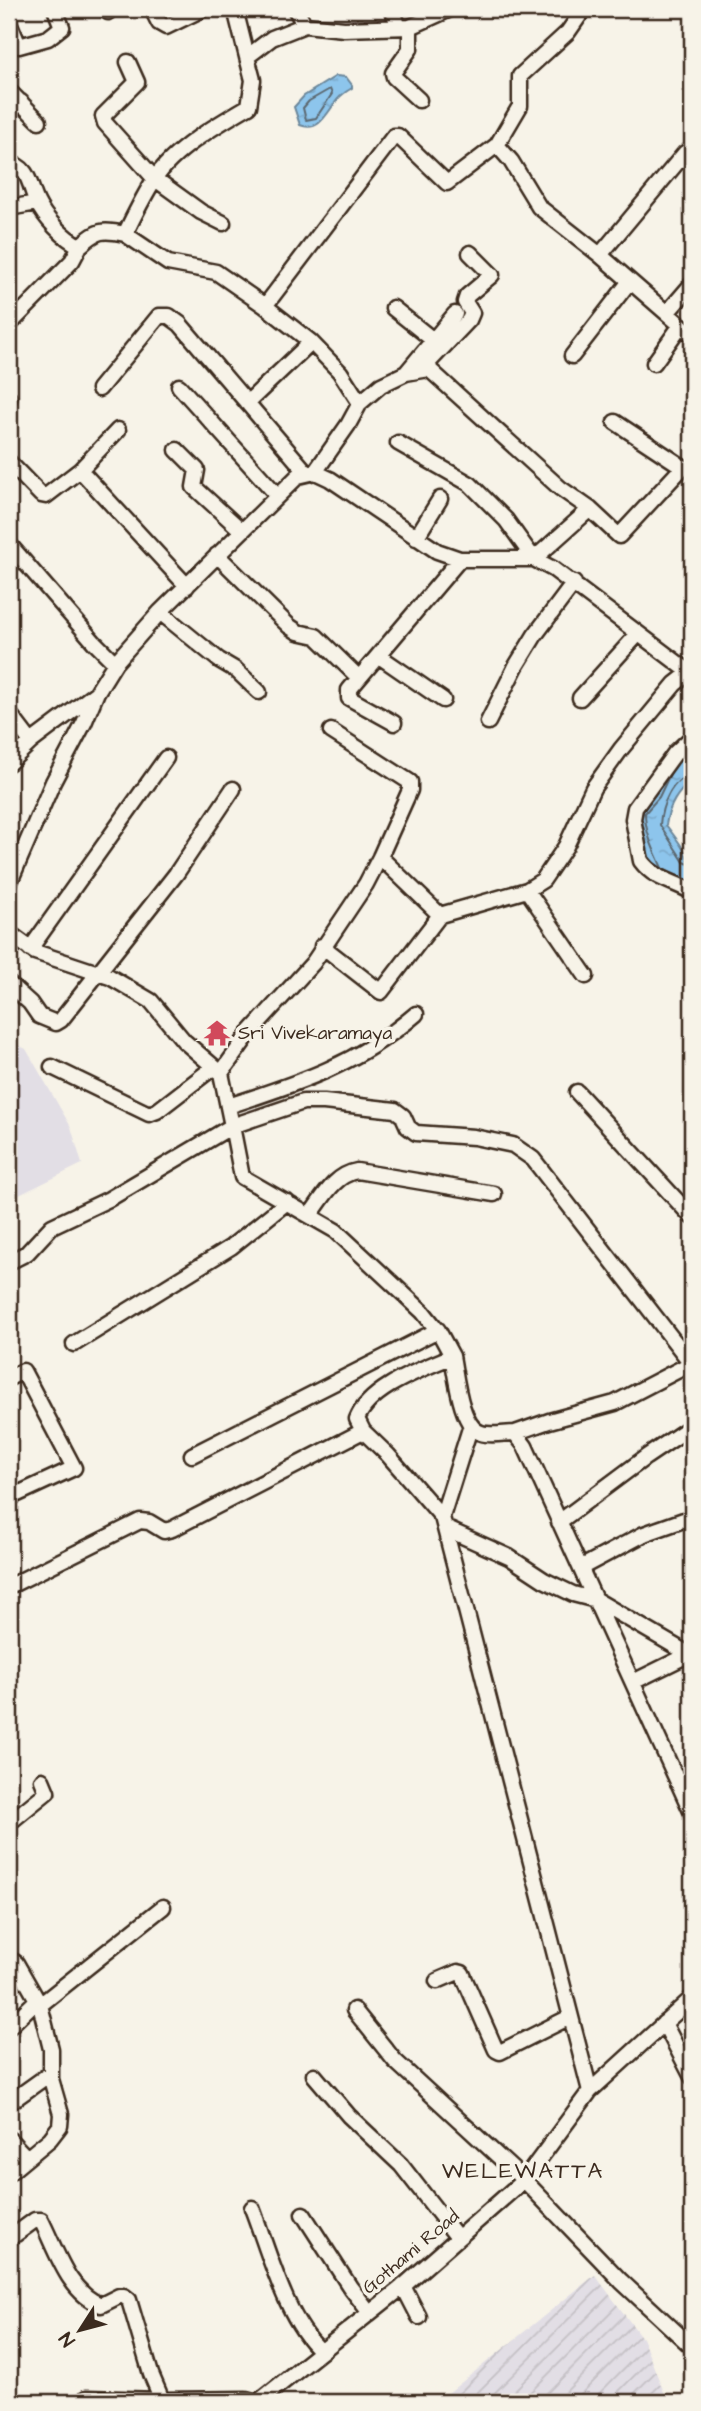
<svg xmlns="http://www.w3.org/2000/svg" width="701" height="2411" viewBox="0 0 701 2411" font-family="'Architects Daughter',sans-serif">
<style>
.built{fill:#e2dee5}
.industrial{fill:url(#industrial-furrows)}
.water{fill:url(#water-ripples);stroke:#6c879a;stroke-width:2}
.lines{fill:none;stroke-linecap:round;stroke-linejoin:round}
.shore{stroke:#5c6870;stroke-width:2}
.minor-casing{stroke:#3b2a1e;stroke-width:19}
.minor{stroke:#f7f3e8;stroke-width:14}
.labels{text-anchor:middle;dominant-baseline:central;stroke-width:7;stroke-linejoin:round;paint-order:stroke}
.poi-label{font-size:19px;fill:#3b2a1e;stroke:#f7f3e8;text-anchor:start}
.street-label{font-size:19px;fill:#3b2a1e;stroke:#f7f3e8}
.quarter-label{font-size:23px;letter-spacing:2px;fill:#3b2a1e;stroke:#f7f3e8}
</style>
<defs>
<pattern id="industrial-furrows" width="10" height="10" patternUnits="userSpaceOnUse" patternTransform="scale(1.75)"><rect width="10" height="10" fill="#e2dee5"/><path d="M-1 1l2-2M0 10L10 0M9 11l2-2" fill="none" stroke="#c3bfc4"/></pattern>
<pattern id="water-ripples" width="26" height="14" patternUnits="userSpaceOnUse" patternTransform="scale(1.75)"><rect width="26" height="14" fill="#8dc5ec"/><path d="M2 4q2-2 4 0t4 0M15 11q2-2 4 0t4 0" fill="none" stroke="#7ba9ca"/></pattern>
</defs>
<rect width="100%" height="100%" fill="#f7f3e8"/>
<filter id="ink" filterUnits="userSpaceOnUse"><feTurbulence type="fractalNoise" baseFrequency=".0143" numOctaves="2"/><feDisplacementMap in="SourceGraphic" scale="14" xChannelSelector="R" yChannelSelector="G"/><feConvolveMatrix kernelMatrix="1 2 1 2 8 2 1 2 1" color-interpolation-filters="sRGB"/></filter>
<g filter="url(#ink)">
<path class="built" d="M9,1041L26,1049L71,1127L82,1164L9,1200Z"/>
<path class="industrial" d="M595,2275L642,2338L668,2402H437Z"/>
<path class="water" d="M336,76L346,77L352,85V88C347,91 342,94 338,99C327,112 320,133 300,125L294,107L304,96Z
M692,743V780C677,793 669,805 666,825C689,855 692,859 692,897L657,873L644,846L638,809L666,766Z"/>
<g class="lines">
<path class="shore" d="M330,89L332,94L316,118L306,120L303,108L309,101Z
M692,775C671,778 661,807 660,825L684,862L692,865
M662,868C654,850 645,833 645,813L659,797L670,774"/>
<g class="minor-casing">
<path id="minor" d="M107,9L108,12
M152,9L159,23L166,27L203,9
M235,9L247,57
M295,9L305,25
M392,9L399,27
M584,9L568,32L520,76V106L497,145L511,161L539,207L600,255
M9,22L19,46L48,38L62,27L55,9
M410,27V49L393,73L394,77L419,100
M128,62L137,82L103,116L105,123L154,178L201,212L223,223
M9,91L39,121
M9,112L21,102
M692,151L685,153L600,255L692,335
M9,163C30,167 29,186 37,202C44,217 64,239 80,246C97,230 102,229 125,234C134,216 143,197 154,180C173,150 218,124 249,106L253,80L247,57L272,38L305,25L344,29L410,27L450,9
M9,208L37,203
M125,234L168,263L216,272L265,306L311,342L340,372L360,403
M265,306L394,136H398L447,183L497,145
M393,308L433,340
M667,313L692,284
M9,325L72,261L80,246
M572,356L630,281
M654,363L681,325
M429,369L430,361L469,320L472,313L465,302L467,296L492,275L470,253
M406,373L455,314
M179,386L277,495
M99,389L159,316H169L180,324L307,473
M9,398V399
M247,403L311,342
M398,443L470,484L506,520L534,559L590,509
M177,450L197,470L194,487L241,530
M9,462L41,495L46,496L80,470L118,430
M80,470L187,586
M315,472L348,425L360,403L381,385L406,373L429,369L560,488L590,509L619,536L683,467L615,422
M416,538L440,499
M9,544L94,642L115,663
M217,555L289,626L298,632L316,636L359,678
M160,612L219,660L236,670L259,692
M379,656L443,700
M580,698L638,634
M9,713L31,742L96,693
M488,722L516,666L535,635L574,583
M394,723L349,698V690L460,559
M692,737L675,753L635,808L633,819L641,861C655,880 674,881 692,892
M9,763L31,742
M380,857L440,915
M9,884L53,782L84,723L97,692L115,663L160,612L298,476L315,472L330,479L437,551L460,559H534L553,569L692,674
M527,890L586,976
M9,933L35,952L110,977L151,1001L184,1041L221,1073
M322,946L381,992L440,915L527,890L543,880L566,846L593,788L621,749L675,684L689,673
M30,949L166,758
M9,984L30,1003L39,1016L56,1023L61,1020L176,874L233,789
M52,1067L149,1114L157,1111L214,1067
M577,1092L692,1217
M228,1106C299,1083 358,1064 416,1014
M310,1215C323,1198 334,1175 357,1171L494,1194
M9,1262L27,1253L52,1226L109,1199L232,1126L221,1073L251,1031L313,963L366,884L380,857L410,790V782L331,731
M74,1344L231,1247L287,1202
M452,1356L439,1332L423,1312L336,1231L242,1177L232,1126L303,1102H324L395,1110L403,1116L408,1127L416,1133L474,1137L513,1145L533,1159L691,1363
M9,1378L23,1371L74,1468L9,1498
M363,1431L388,1455L442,1517L590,2091
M515,1433L549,1421L615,1403L692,1363
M192,1455L438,1330
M442,1517L471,1425
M559,1522L646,1457L692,1426
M445,1528L509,1557L544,1580L573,1594L596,1600L692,1656
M582,1567L644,1534L692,1517
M9,1583L14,1584L140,1521L149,1522L164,1531L172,1529L363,1431L357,1419C370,1387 421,1370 452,1356C456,1375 460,1426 481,1433C490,1436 505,1433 515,1433L525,1446L692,1813
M633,1682L692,1653
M678,1783L692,1777
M9,1823L47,1792L42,1780
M9,1963L13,1961L16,1963L40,2005L51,2049V2079L61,2114L60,2126L50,2139L9,2173
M437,1981L458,1972L462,1973L496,2050L500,2052L570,2017
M40,2005L163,1907
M354,2010L395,2061L524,2180L621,2281L692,2347
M664,2023L692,2077
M9,2027L37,2000
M314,2075L349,2116L401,2165L458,2238
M9,2103L51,2073
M9,2139L27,2158
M252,2208C269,2252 286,2320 321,2351
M303,2214L350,2287L370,2313
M9,2239L35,2220H41C56,2249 68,2293 101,2305L119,2296H124L129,2300L151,2374L162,2400L246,2399L258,2402
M403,2286L419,2317
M86,2398L162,2400
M258,2402L400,2289L524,2180L590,2091L692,1998"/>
</g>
<use href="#minor" class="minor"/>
</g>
</g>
<defs>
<g id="temple-bare" transform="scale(2.1)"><path d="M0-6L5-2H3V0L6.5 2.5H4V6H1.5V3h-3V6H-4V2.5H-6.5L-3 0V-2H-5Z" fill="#d1495b" stroke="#f7f3e8" stroke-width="2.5" paint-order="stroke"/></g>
</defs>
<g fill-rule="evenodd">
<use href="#temple-bare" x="217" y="1033"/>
</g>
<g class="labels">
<g class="poi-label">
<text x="238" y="1033">Sri Vivekaramaya</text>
</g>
<g class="street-label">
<text transform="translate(411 2252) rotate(-40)">Gothami Road</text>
</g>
<g class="quarter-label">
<text x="523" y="2171">WELEWATTA</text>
</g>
</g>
<rect width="701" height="2411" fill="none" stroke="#f7f3e8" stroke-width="35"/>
<rect x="18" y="18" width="666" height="2376" fill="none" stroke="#3b2a1e" stroke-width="2.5" filter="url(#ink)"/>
<g transform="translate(80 2330) rotate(234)" stroke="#f7f3e8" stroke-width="5" paint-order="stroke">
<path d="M0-5L12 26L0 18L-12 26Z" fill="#3b2a1e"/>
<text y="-10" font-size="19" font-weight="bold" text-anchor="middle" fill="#3b2a1e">N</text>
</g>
</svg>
